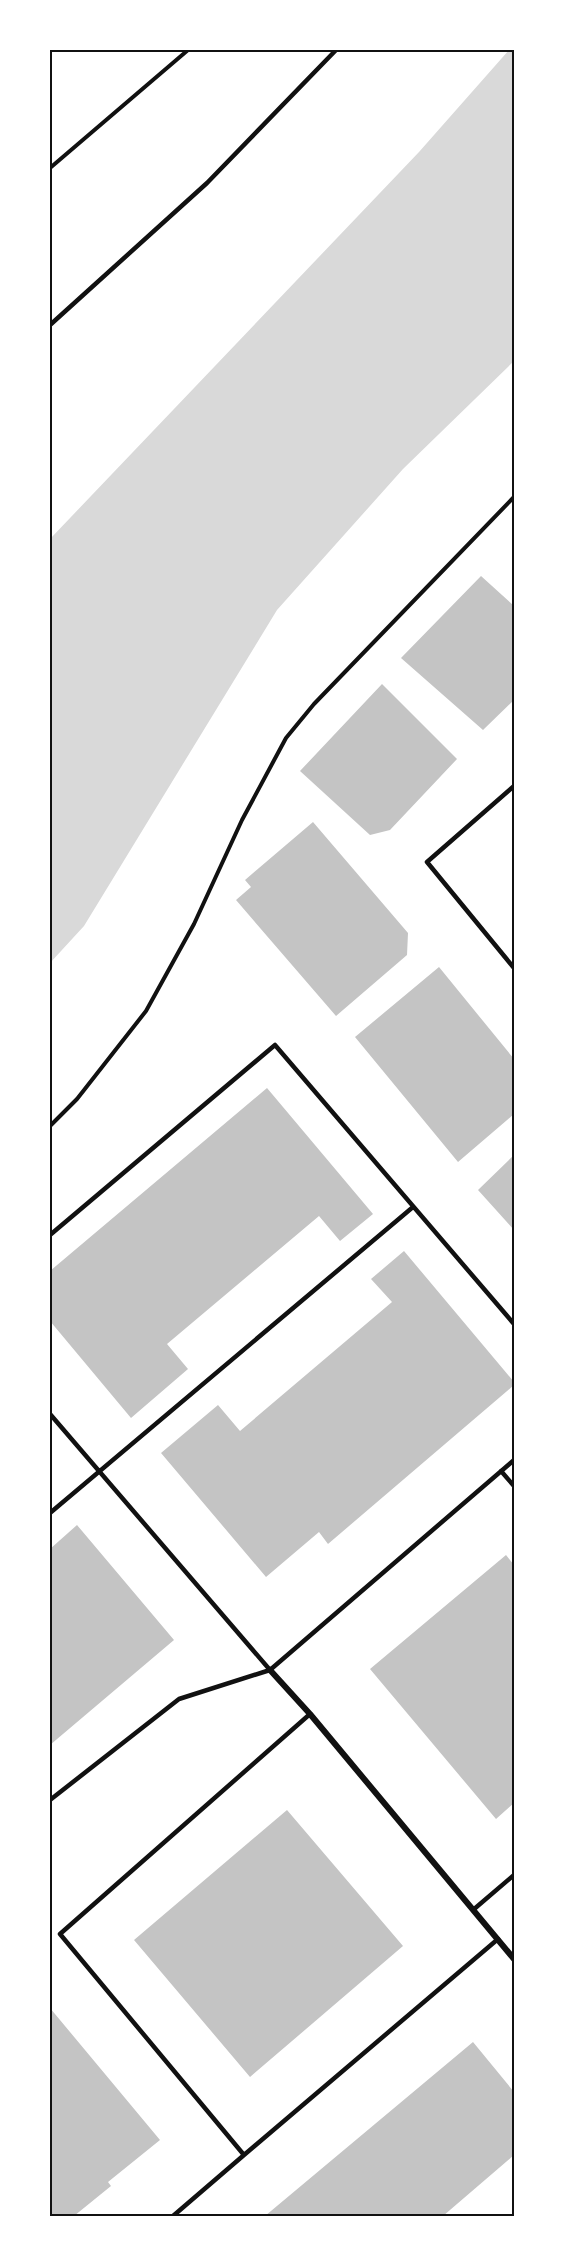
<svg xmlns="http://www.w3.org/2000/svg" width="564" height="2266" viewBox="0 0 564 2266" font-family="'PT Sans',sans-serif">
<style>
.water{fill:#d9d9d9}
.building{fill:#c4c4c4}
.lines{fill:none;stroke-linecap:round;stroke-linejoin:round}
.path{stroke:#111;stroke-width:4}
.service{stroke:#111;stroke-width:4.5}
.minor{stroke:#111;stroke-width:6}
.neatline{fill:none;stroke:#111;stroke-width:2}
</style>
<rect width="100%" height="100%" fill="#fff"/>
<path class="water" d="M509,50H514V361L403,469L277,610L84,926L50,963V539L419,152Z"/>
<path class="building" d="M481,576L514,606V700L483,730L401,658Z
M382,684L457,759L390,830L370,835L300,771Z
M313,822L408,933L407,955L336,1016L236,900L251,887L245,880Z
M439,967L514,1059V1114L458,1162L355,1037Z
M267,1088L373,1214L340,1241L319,1216L167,1344L188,1369L131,1418L50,1321V1271Z
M514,1155V1230L478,1190Z
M404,1251L514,1382V1385L328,1544L319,1532L266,1577L161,1453L218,1405L240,1431L392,1302L371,1279Z
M77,1525L174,1640L50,1745V1549Z
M506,1555L514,1565V1803L496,1819L370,1669Z
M287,1810L403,1946L250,2077L134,1940Z
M50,2008L160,2140L108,2182L111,2186L74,2216H50Z
M473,2042L514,2092V2155L443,2216H265Z"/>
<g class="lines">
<path class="path" d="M50,168L188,50
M50,1126L77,1099L146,1011L194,924L242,820L286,738L314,704L514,497"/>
<path class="service" d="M50,325L207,183L336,50
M514,786L427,862L514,968
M50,1235L275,1045L514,1324
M50,1414L270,1670
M501,1471L514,1486
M50,1513L413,1207
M310,1714L60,1934L244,2155L498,1939
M50,1800L179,1699L270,1670L514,1460
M473,1910L514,1875
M173,2216L244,2155"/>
<path class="minor" d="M270,1670L310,1714L514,1959"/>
</g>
<rect width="564" height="2266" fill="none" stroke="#ffffff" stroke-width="102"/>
<rect x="51" y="51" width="462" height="2164" class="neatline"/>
</svg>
